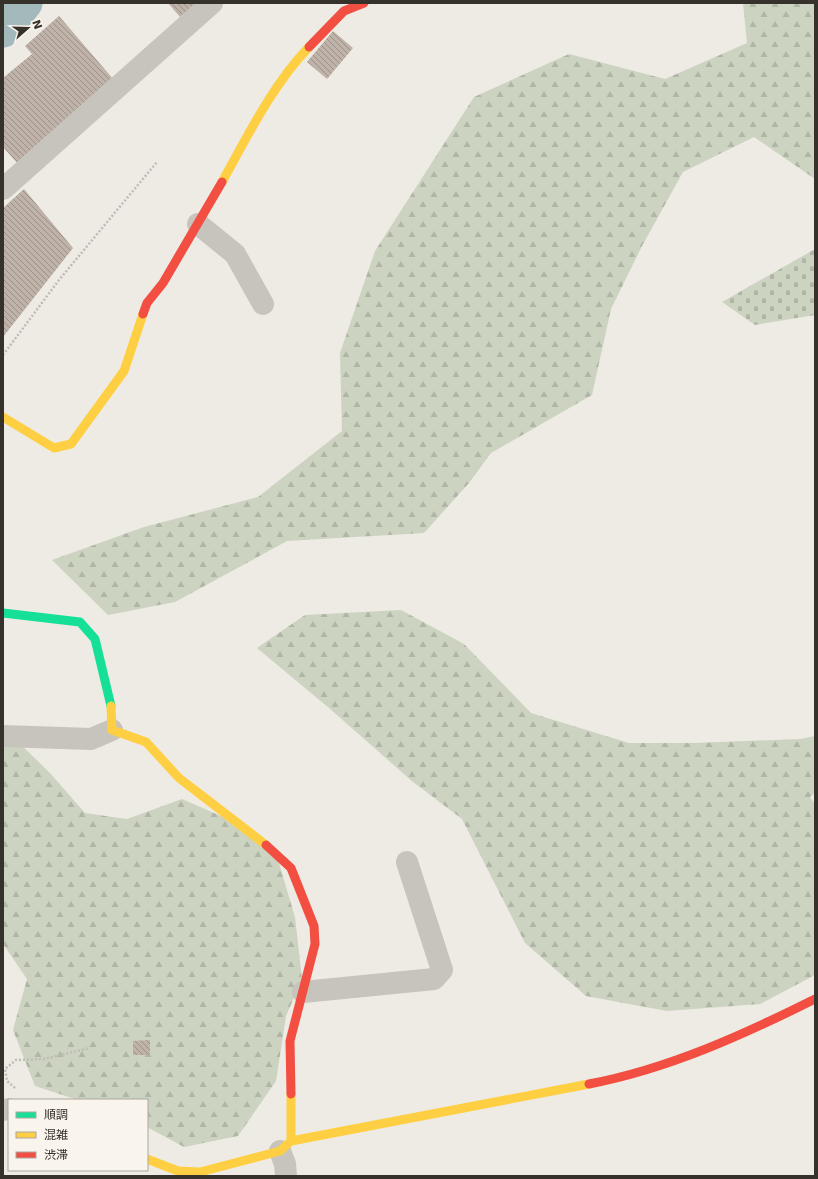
<svg xmlns="http://www.w3.org/2000/svg" width="818" height="1179" viewBox="0 0 818 1179" font-family="'DejaVu Sans','Noto Sans JP',sans-serif">
<style>
.forest{fill:url(#forest-firs)}
.cemetery{fill:url(#cemetery-stones)}
.lines{fill:none;stroke-linecap:round;stroke-linejoin:round}
.river{stroke:#a3b9bc;stroke-width:35}
.building{fill:url(#building-back-hatch)}
.path{stroke:#bfbbb6;stroke-width:2.5;stroke-dasharray:2 2;stroke-linecap:butt}
.street{stroke:#c7c3bd;stroke-width:22}
.fast{stroke:#16e098;stroke-width:9}
.slow{stroke:#ffcf43;stroke-width:9}
.jam{stroke:#f24e42;stroke-width:9}
</style>
<defs>
<pattern id="forest-firs" width="22" height="20" patternUnits="userSpaceOnUse"><rect width="22" height="20" fill="#ccd3c0"/><path d="M5 1l3.5 6h-7zM16 11l3.5 6h-7z" fill="#b0b6a5"/></pattern>
<pattern id="cemetery-stones" width="16" height="16" patternUnits="userSpaceOnUse"><rect width="16" height="16" fill="#ccd3c0"/><path d="M2 7V4a2 2 0 0 1 4 0v3zM10 15v-3a2 2 0 0 1 4 0v3z" fill="#b0b6a5"/></pattern>
<pattern id="building-back-hatch" width="6" height="6" patternUnits="userSpaceOnUse"><rect width="6" height="6" fill="#bfb2a8"/><path d="M-1 5l2 2M0 0l6 6M5-1l2 2" fill="none" stroke="#9c9189"/></pattern>
</defs>
<rect width="100%" height="100%" fill="#eeebe4"/>
<path class="forest" d="M743,3H815V179L754,137L683,172L642,246L611,309L592,395L491,453L469,483L424,533L287,541L175,602L108,615L52,560L144,527L258,497L342,431L340,353L375,251L474,97L569,54L665,79L747,43Z
M401,610L464,644L531,713L629,743H695L800,739L815,736V793L810,797L815,804V975L760,1004L667,1011L586,996L525,943L462,819L413,782L329,708L257,648L305,615Z
M15,739L49,772L85,813L127,819L182,799L228,819L278,860L295,917L302,979L286,1016L276,1081L238,1136L184,1147L147,1127V1100H78L35,1086L13,1030L27,979L3,944V740Z"/>
<path class="cemetery" d="M815,249V315L755,325L722,302Z"/>
<g class="lines">
<path class="river" d="M3,30L25,3"/>
</g>
<path class="building" d="M168,3H196L180,17Z
M59,16L114,80L18,164L3,147V78L32,54L25,46Z
M333,31L353,48L327,79L307,62Z
M24,189L73,248L3,337V208Z
M150,1040V1055H133V1041Z"/>
<g class="lines">
<path class="path" d="M3,355L59,280L157,162
M15,1088L7,1081L5,1069L16,1060L44,1059L90,1048"/>
<path class="street" d="M3,189L212,3
M198,224L235,254L263,304
M3,736L91,739L112,730
M303,992L434,979L442,970L407,862
M3,1110L9,1109
M280,1151L285,1164L286,1176"/>
<path class="fast" d="M3,613L80,622L95,639L111,706"/>
<path class="slow" d="M222,182C247,137 273,84 309,47
M3,417L54,448L71,444L124,371L143,314
M111,706L112,730L146,742L179,778L266,845
M291,1141L589,1084
M147,1159L178,1171L200,1172L280,1151L291,1141V1094"/>
<path class="jam" d="M309,47L344,11L364,3
M143,314L147,303L163,283L222,182
M266,845L291,868L314,926L315,944L290,1041L291,1094
M589,1084C668,1069 743,1035 815,999"/>
</g>
<rect width="818" height="1179" fill="none" stroke="#37312b" stroke-width="8"/>
<rect x="8" y="1099" width="140" height="72" fill="#f9f5ed" stroke="#aba79f"/>
<rect x="16" y="1112" width="20" height="6" fill="#16e098" stroke="#aba79f"/>
<text x="44" y="1119" font-size="12" fill="#37312b">順調</text>
<rect x="16" y="1132" width="20" height="6" fill="#ffcf43" stroke="#aba79f"/>
<text x="44" y="1139" font-size="12" fill="#37312b">混雑</text>
<rect x="16" y="1152" width="20" height="6" fill="#f24e42" stroke="#aba79f"/>
<text x="44" y="1159" font-size="12" fill="#37312b">渋滞</text>
<g transform="translate(28 28) rotate(70)" stroke="#f9f5ed" stroke-width="3" paint-order="stroke">
<path d="M0-3L7 15L0 10L-7 15Z" fill="#37312b"/>
<text y="-6" font-size="11" font-weight="bold" text-anchor="middle" fill="#37312b">N</text>
</g>
</svg>
